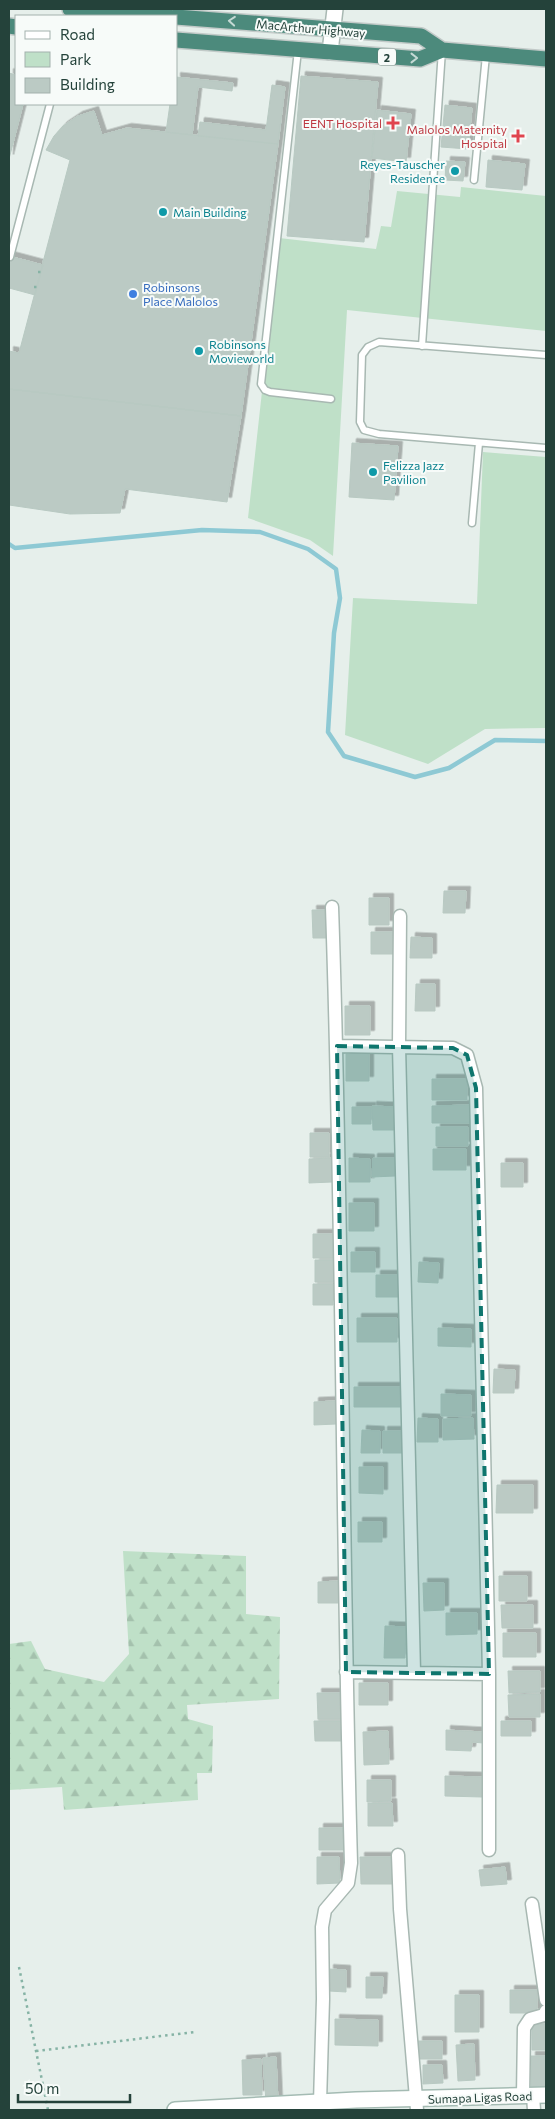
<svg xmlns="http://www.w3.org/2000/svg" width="555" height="2119" viewBox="0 0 555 2119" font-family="Commissioner,sans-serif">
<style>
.green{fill:#bfe0c8}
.forest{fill:url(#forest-firs)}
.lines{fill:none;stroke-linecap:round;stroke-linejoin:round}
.stream{stroke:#8ec9d4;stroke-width:4.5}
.building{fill:#bbcac4;stroke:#b8c9c2;filter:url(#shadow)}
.service-casing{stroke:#a8b8b2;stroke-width:9}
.minor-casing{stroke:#a8b8b2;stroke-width:15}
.tertiary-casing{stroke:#a8b8b2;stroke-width:18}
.secondary-casing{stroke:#a4bbb3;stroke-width:18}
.trunk-casing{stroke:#c2cac8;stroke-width:18}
.path{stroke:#86b3a5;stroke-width:2.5;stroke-dasharray:2.5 4;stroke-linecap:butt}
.service{stroke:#fff;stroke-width:6}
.minor{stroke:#fff;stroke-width:12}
.tertiary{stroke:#fff;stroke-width:15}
.secondary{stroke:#fff;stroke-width:15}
.trunk{stroke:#4c8a7c;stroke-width:15}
.oneway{stroke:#c4d9d4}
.marked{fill:#0f766e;fill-opacity:0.2;stroke:#0f766e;stroke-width:4;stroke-dasharray:10 6;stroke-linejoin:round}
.health-dot{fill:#e0444e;stroke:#f7fbf9;stroke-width:2}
.culture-dot{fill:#0f9aa8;stroke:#f7fbf9;stroke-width:2}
.shop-dot{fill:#3f7fe0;stroke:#f7fbf9;stroke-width:2}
.labels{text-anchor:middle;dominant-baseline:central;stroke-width:4;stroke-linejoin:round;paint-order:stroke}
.shield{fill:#f7fbf9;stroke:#637a73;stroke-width:1}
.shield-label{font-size:11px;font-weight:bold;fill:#24423a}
.street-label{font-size:12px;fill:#24423a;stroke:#f7fbf9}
.health-label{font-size:12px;fill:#be3a42;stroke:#f7fbf9;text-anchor:end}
.culture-label{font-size:12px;fill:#0d838f;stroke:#f7fbf9;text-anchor:start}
.shop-label{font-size:12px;fill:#366cbe;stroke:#f7fbf9;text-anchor:start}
</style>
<defs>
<pattern id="forest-firs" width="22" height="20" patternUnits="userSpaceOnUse" patternTransform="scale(1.25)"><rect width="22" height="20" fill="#bfe0c8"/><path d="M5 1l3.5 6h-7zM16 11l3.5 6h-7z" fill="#a4c1ad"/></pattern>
<filter id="shadow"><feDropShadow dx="4.5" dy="-4.5" stdDeviation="0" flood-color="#0004"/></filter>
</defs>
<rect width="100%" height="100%" fill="#e6efeb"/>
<path class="green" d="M461,187L546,196V331L347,310L333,556L310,540L248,518L279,238L376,249L381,226L391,227L397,191L460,197Z
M483,452L546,457V728L485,729L428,764L345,735L353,598L477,604Z"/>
<path class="forest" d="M123,1551L246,1556V1614L280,1617L279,1699L187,1705L188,1719L213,1726L212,1773H197L198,1800L64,1810L62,1787L9,1790V1644L31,1641L45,1669L104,1682L129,1654Z"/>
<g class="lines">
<path class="stream" d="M9,544L15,548L202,530L260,532L308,549L336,569L340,598L334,633L328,732L344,756L415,777L449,768L495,740L546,741"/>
</g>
<path class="building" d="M9,73L16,75V104H23L9,159Z
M301,76L378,82L364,242L287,236Z
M176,77L233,83L232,91L198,87L192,135L166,132L170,104H176Z
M272,85L285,87L278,144L198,136L200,122L266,130Z
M445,105L472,108L468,149L441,147Z
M377,110L411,114L406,162L372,158Z
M94,111L102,135L127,128L278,144L241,416L9,389V351L19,353L70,160L46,150L54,136L63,126L78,116Z
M488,160L525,164L522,190L486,187Z
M446,161L465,162L463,181L445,180Z
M9,256L43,265L35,295L9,288Z
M9,389L241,416L227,502L125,489L120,513L70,514L9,505Z
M352,443L398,446L394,500L349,497Z
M444,891H466L465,913H443Z
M369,898H389V925H369Z
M312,910H329V938H313Z
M371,932H393V954H371Z
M411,937L432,938V958H410Z
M416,984H435V1011H415Z
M345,1006H370V1035H345Z
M346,1054H369V1081H346Z
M432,1079H467V1100H432Z
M471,1105V1123H432V1106Z
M372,1106L396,1107V1130H373Z
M352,1107H371V1124H352Z
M436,1127H468V1146H436Z
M310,1133H329V1157H310Z
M433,1149H466V1170H433Z
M332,1158V1182L309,1183V1159Z
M349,1158L370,1159V1182H349Z
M373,1158H395V1176L372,1177Z
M501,1163H523V1187H501Z
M349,1203H374V1231H349Z
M313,1234H335V1258H313Z
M351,1252H375V1272H351Z
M315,1260H336V1282H315Z
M419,1262L439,1263L438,1283L418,1282Z
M376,1275H399V1297H376Z
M313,1284H333V1305H313Z
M357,1318H397V1342H357Z
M438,1328L471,1329V1347L438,1346Z
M494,1369L515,1370L514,1393H493Z
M354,1387H401V1407H354Z
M441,1394L471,1395V1416H441Z
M335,1401L336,1424L314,1425V1402Z
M418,1418L438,1419V1442H417Z
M473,1418L474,1439L443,1440V1419Z
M362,1430L380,1431V1453H361Z
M383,1431H401L402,1453H383Z
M359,1467H383V1494L359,1493Z
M497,1485H533V1513H496Z
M358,1522H382V1542H358Z
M499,1576H527V1601H499Z
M339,1581L340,1603H318V1582Z
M423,1583H444V1610L424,1611Z
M501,1605H533V1628H502Z
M446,1613H477V1634L446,1635Z
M385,1626L406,1627L405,1658H384Z
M503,1633H536V1657H503Z
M508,1671H540V1692L509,1693Z
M359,1683H388V1705H359Z
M317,1693H341V1719H318Z
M540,1694V1717H509L508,1695Z
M314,1721H343V1741H315Z
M501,1721H531V1736H501Z
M446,1730L483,1732V1743L472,1742L471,1751L446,1750Z
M388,1731L389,1764L364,1765L363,1732Z
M445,1776L483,1777L482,1797L445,1796Z
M367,1780H391V1801L367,1802Z
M368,1803H392L393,1826H368Z
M319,1828H343L344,1850H319Z
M317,1857H339L340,1883L317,1884Z
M360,1857H393V1884H361Z
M505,1867L507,1884L481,1886L479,1870Z
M329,1969L346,1970V1992L329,1991Z
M366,1977H383L382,1998H366Z
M510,1990H537V2013H510Z
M455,1995H479V2032H455Z
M335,2019L378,2020V2046L335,2045Z
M532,2024H546V2050H532Z
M418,2041H442V2059H418Z
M474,2044L475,2080L458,2081L456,2045Z
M531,2056H546V2088H531Z
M276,2057L278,2102H266L263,2058Z
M261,2059L262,2095H243L242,2060Z
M423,2065H442L443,2083L423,2084Z"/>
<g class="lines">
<g class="service-casing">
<path id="service" d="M298,50L261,384L265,390L270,392L331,399
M474,180L486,55
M10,257L50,104
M422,346L442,50
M546,355L379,342L368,347L362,355L360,422L364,430L379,434L546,448
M472,523L479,443"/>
</g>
<g class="minor-casing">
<path id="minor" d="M400,916L399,1046L414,1672
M337,1046L453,1048L467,1055L476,1088L489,1674V1850
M346,1672L489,1674
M398,1855L400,1909L417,2110
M532,1904L546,2000
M523,2096L524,2028L530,2019L544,2015L546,2011
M533,2096L534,2110
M320,2103L323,1999L322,1927L325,1910L348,1883L351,1863C342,1545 343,1226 332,907"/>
</g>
<g class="tertiary-casing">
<path id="tertiary" d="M330,52L335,9"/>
</g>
<g class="secondary-casing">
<path id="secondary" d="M175,2110L356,2100L546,2095"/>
</g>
<g class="trunk-casing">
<path id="trunk" d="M70,9L168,16
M176,17L421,36L442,50
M9,26L16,27
M176,40L420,59L442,50L546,59"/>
</g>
<path class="path" d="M38,272H41
M34,287H37
M19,1967L48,2110
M36,2051L195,2032"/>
<use href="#service" class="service"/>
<use href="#minor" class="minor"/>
<use href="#tertiary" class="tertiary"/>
<use href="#secondary" class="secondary"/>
<use href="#trunk" class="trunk"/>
</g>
<defs><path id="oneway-chevron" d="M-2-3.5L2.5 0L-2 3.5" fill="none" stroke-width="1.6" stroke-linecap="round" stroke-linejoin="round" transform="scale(1.25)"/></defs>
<g class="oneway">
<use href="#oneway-chevron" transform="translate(232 21) rotate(-175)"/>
<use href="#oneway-chevron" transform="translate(414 58)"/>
</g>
<path class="marked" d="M337,1046L453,1048L467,1055L476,1088L489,1674L346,1672Z"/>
<g class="health-dot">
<path d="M390.5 115.5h5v5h5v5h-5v5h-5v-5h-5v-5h5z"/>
<path d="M515.5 128.5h5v5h5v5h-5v5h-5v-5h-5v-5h5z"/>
</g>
<g class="culture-dot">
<circle cx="455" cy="171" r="5"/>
<circle cx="163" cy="212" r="5"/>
<circle cx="199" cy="351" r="5"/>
<circle cx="373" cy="472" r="5"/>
</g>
<circle class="shop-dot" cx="133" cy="294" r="5"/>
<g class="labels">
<rect class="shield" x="378" y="48.5" width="18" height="17" rx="4"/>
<g class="shield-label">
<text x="387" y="57">2</text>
</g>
<g class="street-label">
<text transform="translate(311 28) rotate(5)">MacArthur Highway</text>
<text transform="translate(480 2097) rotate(-2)">Sumapa Ligas Road</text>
</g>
<g class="health-label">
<text x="382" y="123">EENT Hospital</text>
<text x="507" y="129">Malolos Maternity<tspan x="507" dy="14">Hospital</tspan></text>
</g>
<g class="culture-label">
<text x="445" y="164" text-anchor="end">Reyes-Tauscher<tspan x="445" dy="14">Residence</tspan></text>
<text x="173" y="212">Main Building</text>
<text x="209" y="344">Robinsons<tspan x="209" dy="14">Movieworld</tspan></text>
<text x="383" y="465">Felizza Jazz<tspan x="383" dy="14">Pavilion</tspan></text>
</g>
<g class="shop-label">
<text x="143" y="287">Robinsons<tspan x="143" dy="14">Place Malolos</tspan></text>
</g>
</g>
<rect width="555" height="2119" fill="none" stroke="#24423a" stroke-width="20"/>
<rect x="15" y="15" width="162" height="90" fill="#f7fbf9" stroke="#a3b1ad"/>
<rect x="25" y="31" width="25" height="8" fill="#ffffff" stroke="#a3b1ad"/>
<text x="60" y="40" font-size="15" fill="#24423a">Road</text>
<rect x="25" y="52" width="25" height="15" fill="#bfe0c8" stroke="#a3b1ad"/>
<text x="60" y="65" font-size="15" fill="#24423a">Park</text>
<rect x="25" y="78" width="25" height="15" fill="#bbcac4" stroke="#a3b1ad"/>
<text x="60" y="90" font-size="15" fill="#24423a">Building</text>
<path d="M18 2094v8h112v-8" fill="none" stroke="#24423a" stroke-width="2.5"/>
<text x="25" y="2094" font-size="15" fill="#24423a" stroke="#f7fbf9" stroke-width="4" paint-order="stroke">50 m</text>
</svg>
